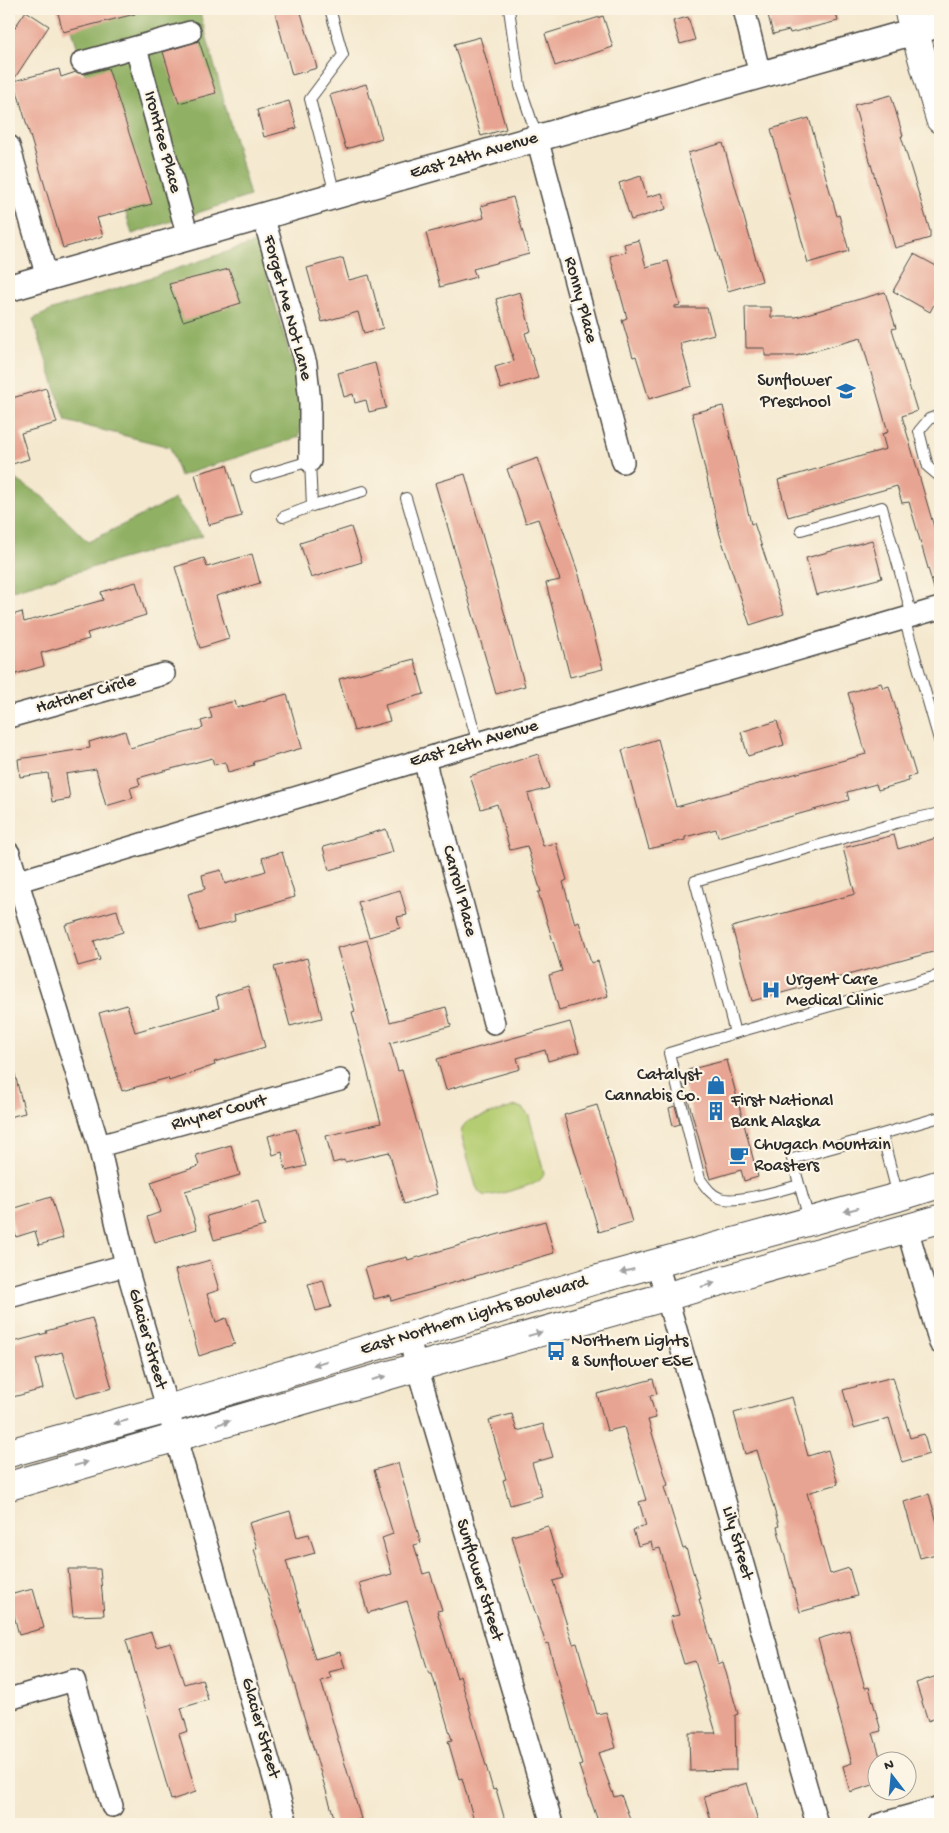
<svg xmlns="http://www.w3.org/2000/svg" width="949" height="1833" viewBox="0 0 949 1833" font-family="'Gochi Hand',sans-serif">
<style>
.green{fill:#b5cd72;stroke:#707c4e}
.forest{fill:#90b064;stroke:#5e6e48}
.building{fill:#e8a492}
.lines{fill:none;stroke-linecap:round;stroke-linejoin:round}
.service-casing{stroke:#494743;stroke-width:12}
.minor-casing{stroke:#494743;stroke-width:24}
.tertiary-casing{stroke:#494743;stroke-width:29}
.primary-casing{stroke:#494743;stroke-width:30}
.service{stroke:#fff;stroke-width:10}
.minor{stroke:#fff;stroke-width:21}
.tertiary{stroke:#fff;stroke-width:26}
.primary{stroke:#fff;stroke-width:28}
.oneway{fill:#a0a0a0}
.labels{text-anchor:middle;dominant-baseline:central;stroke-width:4.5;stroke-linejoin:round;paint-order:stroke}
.street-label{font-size:18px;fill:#2b2b2b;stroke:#fcf5e5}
.poi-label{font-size:18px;fill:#2b2b2b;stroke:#fcf5e5;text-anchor:start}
</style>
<rect width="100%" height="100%" fill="#fcf5e5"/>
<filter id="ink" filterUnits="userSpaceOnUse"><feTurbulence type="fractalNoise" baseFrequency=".02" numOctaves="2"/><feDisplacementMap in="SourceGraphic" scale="10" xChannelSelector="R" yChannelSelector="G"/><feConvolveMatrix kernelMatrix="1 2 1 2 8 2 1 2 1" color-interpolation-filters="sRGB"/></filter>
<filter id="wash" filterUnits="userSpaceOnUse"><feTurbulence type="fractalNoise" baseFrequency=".0096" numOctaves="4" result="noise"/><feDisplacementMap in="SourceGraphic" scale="20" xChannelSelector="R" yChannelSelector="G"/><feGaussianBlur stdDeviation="1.12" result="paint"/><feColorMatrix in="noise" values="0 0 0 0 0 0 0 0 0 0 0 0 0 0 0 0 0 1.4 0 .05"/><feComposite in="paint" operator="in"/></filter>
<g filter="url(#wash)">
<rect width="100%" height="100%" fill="#f4e8ce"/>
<path class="green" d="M516,1106L522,1108L529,1116L544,1173C543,1177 541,1180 537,1182C529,1186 490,1198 483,1195C479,1193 478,1190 476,1186L461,1134C462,1127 464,1123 471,1120Z"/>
<path class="forest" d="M66,9H199L250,196L132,234Z
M257,242L304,404L299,437L180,476L170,447L66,421L33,319L52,310Z
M9,475L43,497L88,542L175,499L203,536L9,591Z"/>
<g id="blocks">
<path class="building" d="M57,9H134L135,14L63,32Z
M274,9H300L317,68L292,75Z
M791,9H835L838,21L790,33L789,30L773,34L768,15Z
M26,11L49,26L14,79L9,62V36Z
M603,16L613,47L555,66L545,34Z
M688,17L695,40L680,44L673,21Z
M480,37L506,129L481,136L454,44Z
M199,41L216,93L179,103L163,52Z
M108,68L152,204L97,218L103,236L63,248L14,81L59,69L61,77L76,72L85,74Z
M366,84L382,138L346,149L330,95Z
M891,95L903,136H901L930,231V238L895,248L854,105Z
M289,101L297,128L264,137L257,110Z
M809,118L837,216L839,215L849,251L808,263L771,129Z
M723,143L762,281L728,291L688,153Z
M641,176L647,197L662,193L666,209L631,220L619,183Z
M513,197L529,254L473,269L476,277L440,287L426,233L484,218L481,206Z
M639,240L646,267L668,261L680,305L675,306V308H707L714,334L680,343L692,386L649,399L636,356L633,357L622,320L627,318L610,256L626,252L624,244Z
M914,254L940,268V293L930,312L893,291Z
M343,258L349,280L369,275L383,328L364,333L358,312L322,322L307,268Z
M229,269L241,303L183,321L169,284Z
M520,292L531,331L525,333L538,378L501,389L495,367L514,361L496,299Z
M885,292L896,328L892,329L917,411L902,416L940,548V595L936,596L909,502L902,503L897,486L788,517L778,480L886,449L882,434L888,432L861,338L796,356H765V348H746L745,307H771V317H796Z
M375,363L386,408L369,412L366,400L355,403L353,394L344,397L338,373Z
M46,388L57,423L21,433L29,459L9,465V399Z
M723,406L751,524L754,523L784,614L750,625L720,535L692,413Z
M538,458L579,575L603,669L570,677L546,583L560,580L538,519L526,523L507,469Z
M227,465L242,516L209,525L195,474Z
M465,474L525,686L496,694L435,483Z
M351,527L362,562L311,578L300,543Z
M872,540L882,578L816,595L806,558Z
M252,554L260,583L216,596L229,639L200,648L175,567L204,558L207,567Z
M136,582L146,615L87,633L89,639L41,653L44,666L9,676V616L22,612L24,622L103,600L101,592Z
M414,659L424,694L385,705L390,721L354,731L339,679Z
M881,683L883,688L889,686L916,775L908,777L909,781L878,790L876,784L847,792L849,800L718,837L716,829L685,837V840L649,849L622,750L658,739L676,807L866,754L848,693Z
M287,694L302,748L253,762L254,765L228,772L225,762L214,765L212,758L138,778L140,785L130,788L133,798L106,806L96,769L66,774L70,799L52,802L48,773L20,777L18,759L90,748L89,742L125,731L130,748L203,728L201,721L212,718L209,708L235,701L237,708Z
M777,721L784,745L748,756L741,732Z
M538,754L549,788L528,794L543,846L556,843L567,880L563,882L575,924L579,922L591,963L598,961L608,996L559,1010L549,975L562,971L538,892H541L527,846L510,850L497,804L481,809L470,776Z
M386,829L393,852L329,870L323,847Z
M894,835L898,849L940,837V950L752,1001L732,927L855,894L843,848Z
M282,852L295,897L234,915L235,921L199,931L188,894L205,889L202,875L221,870L225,884L266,871L262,858Z
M400,890L407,915L397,917L400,928L369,937L358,902Z
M117,910L123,932L94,941L100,960L78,966L65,925Z
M367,940L390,1022L446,1007L451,1026L390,1043L398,1071L402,1070L437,1194L404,1204L389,1152L345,1162L344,1160L333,1163L326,1136L381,1123L352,1012L355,1011L337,948Z
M307,958L322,1018L290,1026L274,967Z
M248,986L265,1047L214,1062L215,1065L169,1081L168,1078L122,1091L99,1013L127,1005L135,1032L219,1008L216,996Z
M570,1022L579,1052L548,1061L545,1050L517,1058L520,1069L446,1090L437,1059Z
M727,1060L758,1177L744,1181L741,1170L710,1179L684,1085L692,1083L688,1070Z
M14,1071L25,1113L9,1117V1072Z
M597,1105L632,1222L599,1232L564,1115Z
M675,1106L680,1124L673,1126L669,1108Z
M296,1129L306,1166L286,1171L282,1152L273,1155L268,1136Z
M231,1145L240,1175L185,1191L197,1229L155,1242L147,1217L161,1212L151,1182L199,1166L196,1155Z
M51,1197L63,1238L39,1245L35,1231L16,1237L9,1210Z
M258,1201L265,1226L214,1240L207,1216Z
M545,1221L554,1253L391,1301L390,1295L374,1299L365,1268L407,1257L408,1260Z
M210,1260L219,1290L207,1294L216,1322L226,1318L235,1344L199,1356L175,1270Z
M323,1280L331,1307L316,1311L308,1284Z
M92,1318L112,1388L76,1398L62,1352L36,1359L43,1389L9,1398V1343L47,1333L46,1331Z
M893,1377L910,1438L924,1434L929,1454L902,1462L889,1418L854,1428L843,1390Z
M653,1379L657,1394L650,1396L656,1418L648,1420L668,1485L664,1487L683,1549L686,1548L701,1599H699L718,1664L723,1662L738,1714L735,1715L736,1770L690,1771L689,1733H716L695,1661L684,1664L670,1617L679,1615L660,1548L653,1550L651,1542L638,1546L633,1530L646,1526L639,1502L646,1500L624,1427L607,1431L597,1394Z
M792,1397L808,1456L828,1450L838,1484L807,1493L830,1574L849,1568L857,1596L800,1612L777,1527L779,1526L757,1450L745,1454L734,1413Z
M512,1414L517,1431L543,1424L553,1457L532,1463L542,1496L510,1505L503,1480L506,1479L489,1420Z
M398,1463L421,1543L414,1545L423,1574L430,1572L442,1610L437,1611L457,1678L460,1676L493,1790L496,1789L506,1824H475L462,1778L459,1779L448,1741L452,1740L432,1674H429L407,1601L368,1613L359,1583L392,1574L382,1538L393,1534L374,1470Z
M929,1494L940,1533V1553L920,1558L904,1502Z
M290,1511L297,1537L309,1534L315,1553L286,1561L315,1659L340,1652L345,1668L329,1672L331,1678L321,1681L361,1819L343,1824H336L254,1549L257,1548L249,1523Z
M548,1526L563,1578L553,1581L573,1644L577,1643L597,1714L606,1712L616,1748L598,1753L614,1797L621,1795L632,1824H599L579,1766L582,1765L548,1643L546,1644L527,1588L512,1536Z
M68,1569H100L104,1615L73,1616Z
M33,1589L44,1628L19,1635L9,1595Z
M849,1630L865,1688L869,1687L881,1731L873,1733L881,1760H876V1784L850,1792L843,1766L852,1763L818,1639Z
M151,1632L156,1647L171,1643L184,1684L202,1679L208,1700L181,1708L188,1731L179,1734L196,1792L171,1800L126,1640Z
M940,1675V1716L928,1721L916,1683Z
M747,1783L758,1821L745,1824H712L704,1796Z"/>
</g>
</g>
<g filter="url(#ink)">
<use href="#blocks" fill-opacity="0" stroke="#494743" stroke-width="1"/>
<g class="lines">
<g class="service-casing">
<path id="service" d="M330,9L343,55L310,99L335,194
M509,9L520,86L537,137
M940,415L929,419L919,431L928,467L940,477
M256,477L310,461L312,506L363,491
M406,498L478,743
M283,517L312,506
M801,530L882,507L912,616
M904,618L940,743
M940,813L903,821L695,881L735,1033L940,975
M735,1033L669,1053L700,1179C706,1187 711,1195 720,1198C736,1204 781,1190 799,1185
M898,1196L882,1134L940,1117
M809,1219L792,1159L882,1134
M925,1288L940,1284"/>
</g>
<g class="minor-casing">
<path id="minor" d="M744,9L760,75
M136,48L188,237
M82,62L190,32
M537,138L623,462
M9,146L47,277
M263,216L306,364L310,403V461
M9,717L164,674
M424,759L494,1023
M9,853L99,1146L126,1265L287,1824
M9,884L424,759L940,608
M99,1146L340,1080
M907,1228L940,1343
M657,1263L817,1824
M9,1297L126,1265
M408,1336L552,1824
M9,1699L74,1680L112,1806
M880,1824L940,1807"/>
</g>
<g class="tertiary-casing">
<path id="tertiary" d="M9,288L940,24"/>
</g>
<g class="primary-casing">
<path id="primary" d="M908,9L940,119
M9,1453L168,1409L595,1280L898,1197L940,1184
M9,1486L417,1367L940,1219"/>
</g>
<use href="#service" class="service"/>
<use href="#minor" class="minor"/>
<use href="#tertiary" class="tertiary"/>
<use href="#primary" class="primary"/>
</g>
<defs><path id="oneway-solid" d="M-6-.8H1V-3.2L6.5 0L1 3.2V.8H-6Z" transform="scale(1.25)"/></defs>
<g class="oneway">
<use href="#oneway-solid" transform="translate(851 1210) rotate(165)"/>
<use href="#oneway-solid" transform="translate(627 1271) rotate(165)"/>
<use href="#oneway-solid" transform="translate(708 1285) rotate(-16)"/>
<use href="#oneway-solid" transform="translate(535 1334) rotate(-16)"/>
<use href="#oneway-solid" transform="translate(320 1363) rotate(163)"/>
<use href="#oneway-solid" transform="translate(379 1378) rotate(-16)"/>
<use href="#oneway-solid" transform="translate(121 1422) rotate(164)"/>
<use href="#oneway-solid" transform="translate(223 1423) rotate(-16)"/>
<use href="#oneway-solid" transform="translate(81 1464) rotate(-16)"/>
</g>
</g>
<defs>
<g id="school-bare" transform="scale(1.5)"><path d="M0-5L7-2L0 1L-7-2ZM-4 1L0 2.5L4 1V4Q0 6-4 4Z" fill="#1f6fb2" stroke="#fcf5e5" stroke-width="2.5" paint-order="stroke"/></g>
<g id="hospital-bare" transform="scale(1.5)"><path d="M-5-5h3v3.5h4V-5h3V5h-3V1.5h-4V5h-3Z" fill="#1f6fb2" stroke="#fcf5e5" stroke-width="2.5" paint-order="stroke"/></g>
<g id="shop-bare" transform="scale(1.5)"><path d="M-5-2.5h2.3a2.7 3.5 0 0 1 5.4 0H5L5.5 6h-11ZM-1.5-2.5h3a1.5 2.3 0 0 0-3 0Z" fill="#1f6fb2" stroke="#fcf5e5" stroke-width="2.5" paint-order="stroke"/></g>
<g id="building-bare" transform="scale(1.5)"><path d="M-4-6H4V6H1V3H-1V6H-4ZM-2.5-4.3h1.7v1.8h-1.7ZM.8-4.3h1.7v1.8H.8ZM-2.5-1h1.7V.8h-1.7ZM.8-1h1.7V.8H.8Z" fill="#1f6fb2" stroke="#fcf5e5" stroke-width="2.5" paint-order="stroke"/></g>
<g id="cafe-bare" transform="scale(1.5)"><path d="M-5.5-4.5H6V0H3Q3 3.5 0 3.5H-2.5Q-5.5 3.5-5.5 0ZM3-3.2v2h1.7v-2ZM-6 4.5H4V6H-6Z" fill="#1f6fb2" stroke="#fcf5e5" stroke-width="2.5" paint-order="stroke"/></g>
<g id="bus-bare" transform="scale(1.5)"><path d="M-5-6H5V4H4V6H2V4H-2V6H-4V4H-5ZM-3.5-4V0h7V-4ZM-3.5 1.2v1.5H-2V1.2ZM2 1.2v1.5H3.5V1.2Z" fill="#1f6fb2" stroke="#fcf5e5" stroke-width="2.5" paint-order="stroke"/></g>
</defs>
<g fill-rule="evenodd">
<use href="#school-bare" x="846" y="391"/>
<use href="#hospital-bare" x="771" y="990"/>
<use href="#shop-bare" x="716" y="1085"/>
<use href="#building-bare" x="716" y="1111"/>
<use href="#cafe-bare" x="739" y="1155"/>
<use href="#bus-bare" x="556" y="1351"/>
</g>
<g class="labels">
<g class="street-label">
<text transform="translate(162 142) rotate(75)">Irontree Place</text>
<text transform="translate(474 156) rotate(-16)">East 24th Avenue</text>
<text transform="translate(580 300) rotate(75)">Ronny Place</text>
<text transform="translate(287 308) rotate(75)">Forget Me Not Lane</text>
<text transform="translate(86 695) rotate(-16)">Hatcher Circle</text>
<text transform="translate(474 744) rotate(-16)">East 26th Avenue</text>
<text transform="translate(459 891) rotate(75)">Carroll Place</text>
<text transform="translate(219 1113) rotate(-15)">Rhyner Court</text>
<text transform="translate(474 1316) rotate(-17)">East Northern Lights Boulevard</text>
<text transform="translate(147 1339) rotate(74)">Glacier Street</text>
<text transform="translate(737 1543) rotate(74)">Lily Street</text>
<text transform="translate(479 1580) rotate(73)">Sunflower Street</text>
<text transform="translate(260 1728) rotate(74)">Glacier Street</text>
</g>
<g class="poi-label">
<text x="831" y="381" text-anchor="end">Sunflower<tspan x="831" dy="21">Preschool</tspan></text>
<text x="786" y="980">Urgent Care<tspan x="786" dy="21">Medical Clinic</tspan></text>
<text x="701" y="1075" text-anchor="end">Catalyst<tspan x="701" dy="21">Cannabis Co.</tspan></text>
<text x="731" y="1101">First National<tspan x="731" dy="21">Bank Alaska</tspan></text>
<text x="754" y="1145">Chugach Mountain<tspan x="754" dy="21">Roasters</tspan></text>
<text x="571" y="1341">Northern Lights<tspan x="571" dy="21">&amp; Sunflower ESE</tspan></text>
</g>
</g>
<rect width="949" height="1833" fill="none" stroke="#fcf5e5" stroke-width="30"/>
<g transform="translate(892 1776) rotate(344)"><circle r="24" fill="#fcf5e5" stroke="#a8a49b"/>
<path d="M0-4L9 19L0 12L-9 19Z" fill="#1f6fb2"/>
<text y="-8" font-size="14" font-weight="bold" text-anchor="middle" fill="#2b2b2b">N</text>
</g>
</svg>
